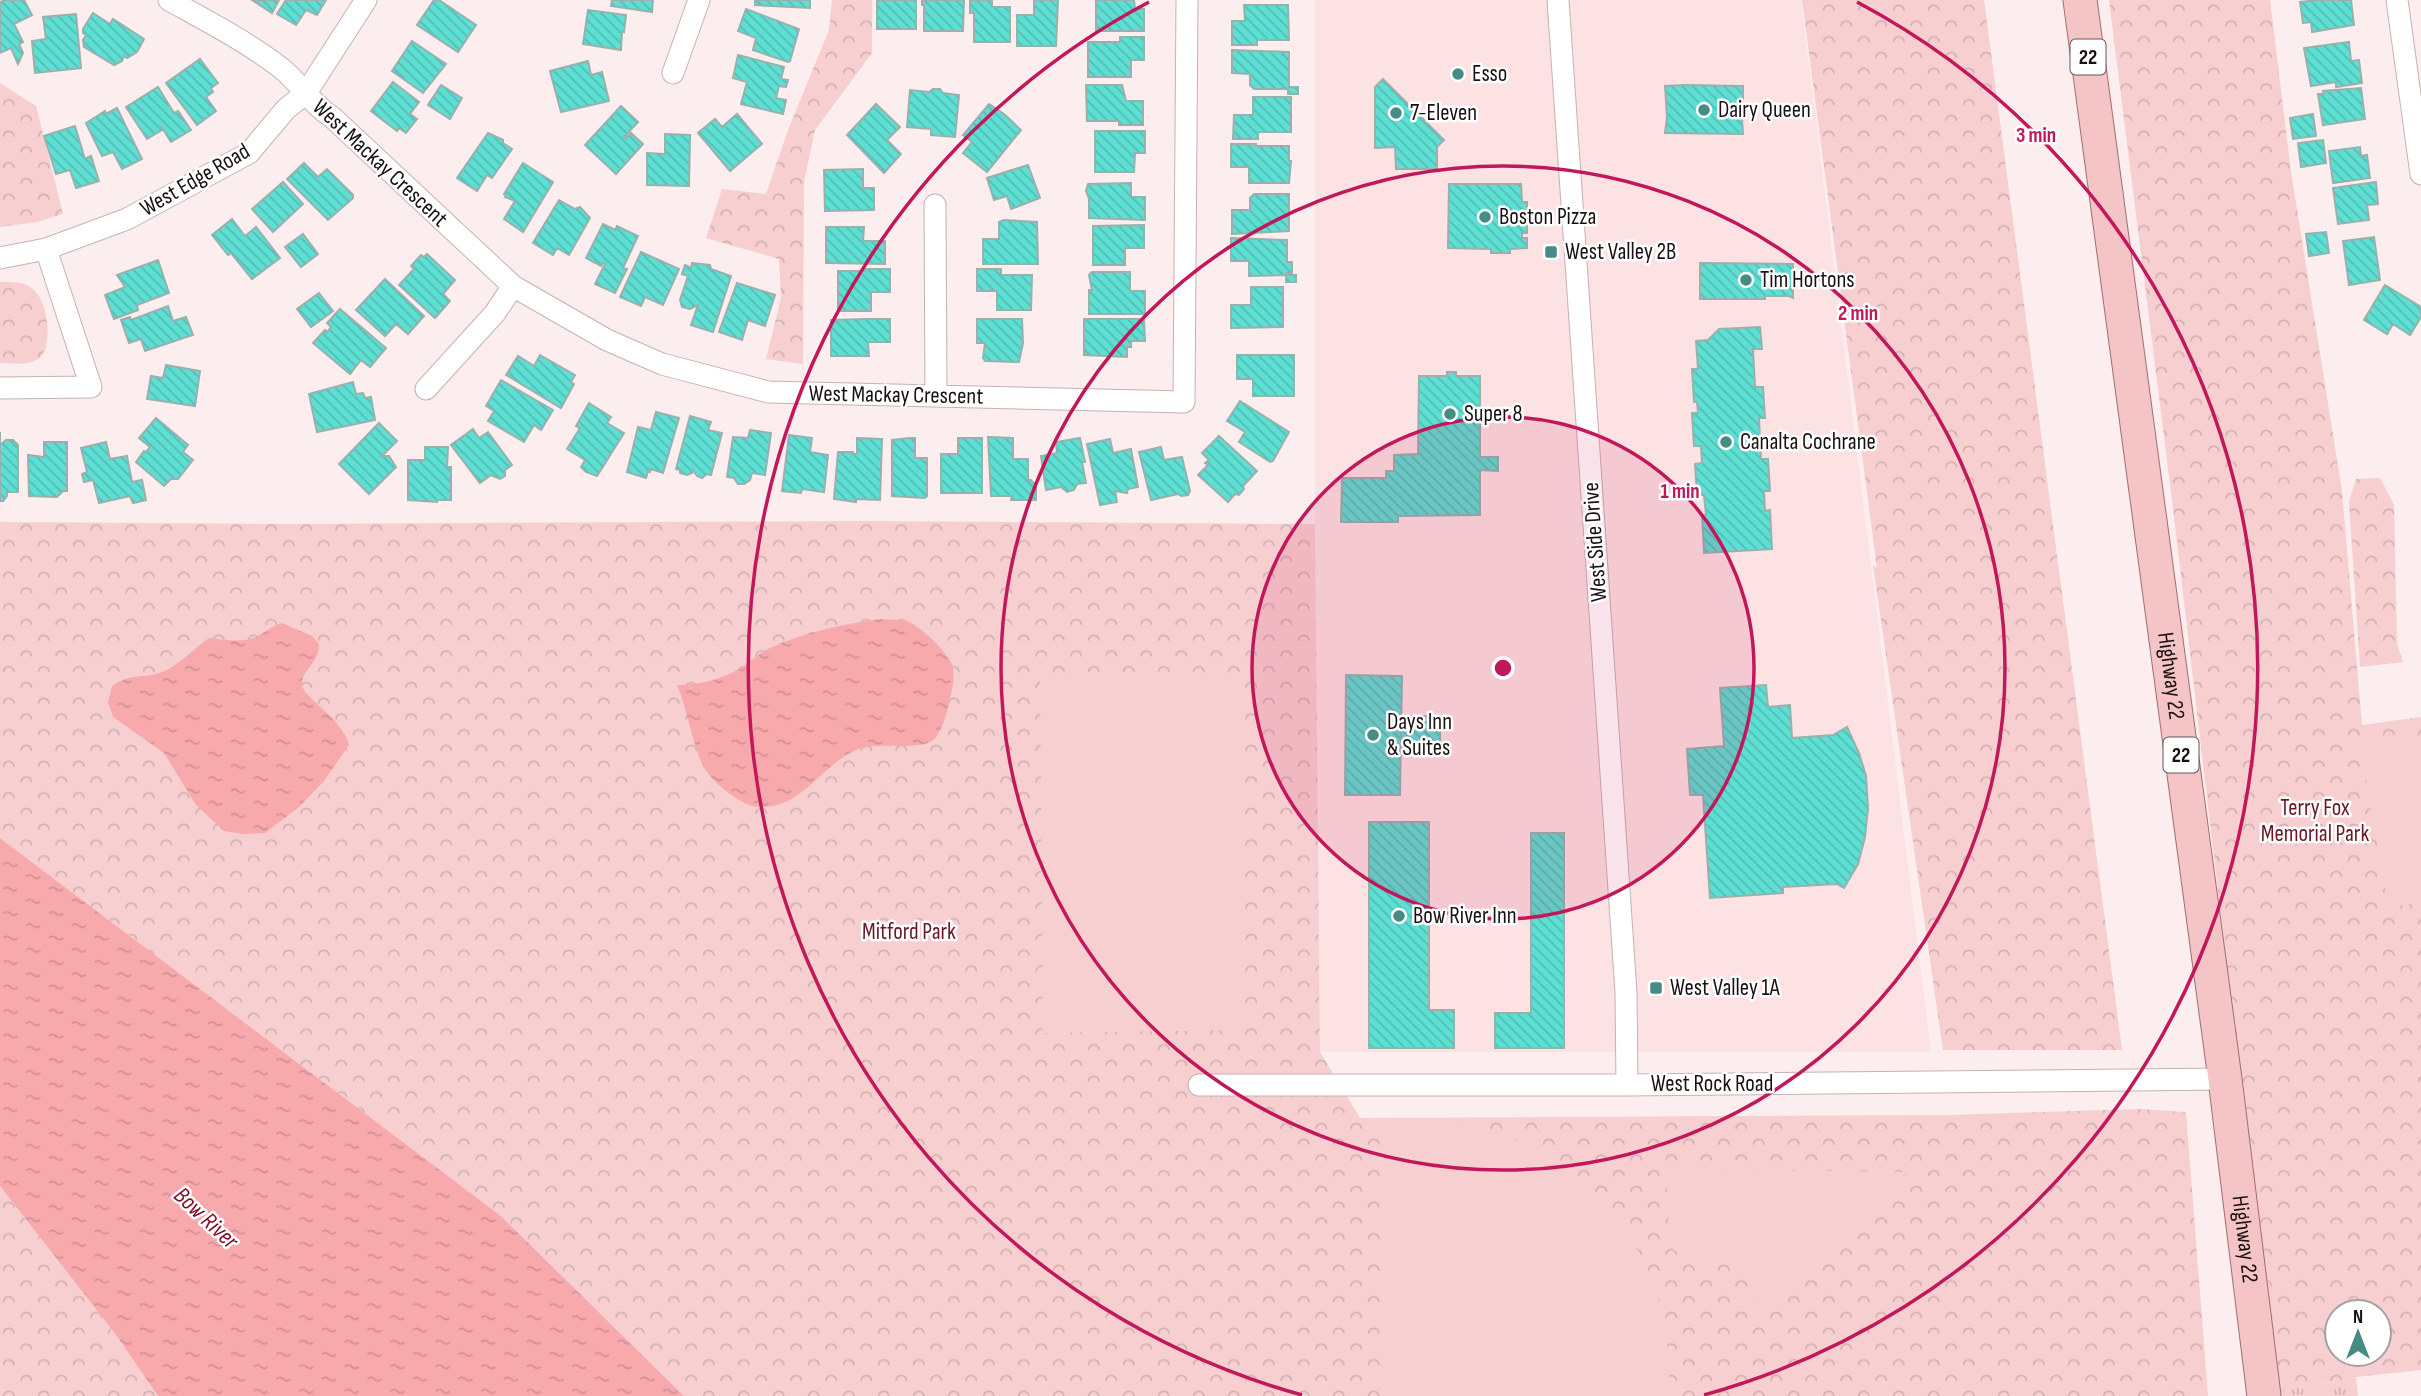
<svg xmlns="http://www.w3.org/2000/svg" width="2421" height="1396" viewBox="0 0 2421 1396" font-family="'Sofia Sans Condensed',sans-serif">
<style>
.built{fill:#fce2e2}
.grass{fill:url(#grass-tufts)}
.park{fill:url(#park-crowns);fill-rule:evenodd}
.pitch{fill:#f7cfd0}
.water{fill:url(#water-ripples)}
.building{fill:url(#building-back-hatch);stroke:#99b0ad;stroke-width:2}
.lines{fill:none;stroke-linecap:round;stroke-linejoin:round}
.street-casing{stroke:#c8b1b2;stroke-width:23}
.primary-casing{stroke:#a36c6f;stroke-width:35}
.street{stroke:#fff;stroke-width:21}
.primary{stroke:#f5c4c7;stroke-width:33}
.ring{fill:none;stroke:#c2185b;stroke-width:3.5}
.poi-dot{fill:#458c84;stroke:#fff;stroke-width:2.5}
.labels{text-anchor:middle;dominant-baseline:central;stroke-width:5;stroke-linejoin:round;paint-order:stroke}
.shield{fill:#fff;stroke:#5e5858;stroke-width:2}
.shield-label{font-size:21px;font-weight:bold;fill:#191111}
.poi-label{font-size:23px;fill:#191111;stroke:#fff;text-anchor:start}
.street-label{font-size:23px;fill:#191111;stroke:#fff}
.park-label{font-size:23px;fill:#6a1625;stroke:#fff}
.water-label{font-size:24px;font-style:italic;fill:#7f0b27;stroke:#fff}
.centre{fill:#c2185b;stroke:#fff;stroke-width:3.5}
.ring-label{font-size:21px;text-anchor:middle;font-weight:bold;fill:#c2185b;stroke:#fff;stroke-width:5;stroke-linejoin:round;paint-order:stroke}
</style>
<defs>
<pattern id="grass-tufts" width="24" height="20" patternUnits="userSpaceOnUse" patternTransform="scale(1.75)"><rect width="24" height="20" fill="#f7cfd0"/><path d="M3 7l-1-3M5 7V3M7 7l1-3M15 17l-1-3M17 17v-4M19 17l1-3" fill="none" stroke="#d3b1b2"/></pattern>
<pattern id="park-crowns" width="20" height="18" patternUnits="userSpaceOnUse" patternTransform="scale(1.75)"><rect width="20" height="18" fill="#f7cfd0"/><path d="M2 6a3 3 0 1 1 6 0M12 15a3 3 0 1 1 6 0" fill="none" stroke="#d3b1b2"/></pattern>
<pattern id="water-ripples" width="26" height="14" patternUnits="userSpaceOnUse" patternTransform="scale(1.75)"><rect width="26" height="14" fill="#f7a9ac"/><path d="M2 4q2-2 4 0t4 0M15 11q2-2 4 0t4 0" fill="none" stroke="#d39093"/></pattern>
<pattern id="building-back-hatch" width="6" height="6" patternUnits="userSpaceOnUse" patternTransform="scale(1.75)"><rect width="6" height="6" fill="#5edfd3"/><path d="M-1 5l2 2M0 0l6 6M5-1l2 2" fill="none" stroke="#51beb4"/></pattern>
</defs>
<rect width="100%" height="100%" fill="#fcedee"/>
<path class="built" d="M1315,0H1801L1931,1052H1320L1315,524Z"/>
<path class="grass" d="M2356,1377L2358,1396H2277V1392Z"/>
<path class="park" d="M832,0H872V53L815,130L804,182L803,364L766,359L781,298L779,259L706,238L722,189L766,194L788,130L829,30Z
M1802,0H1984L2122,1050H1943L1873,565L1877,568Z
M2109,0H2270L2291,172L2342,491L2362,725L2421,717V1370L2356,1377L2277,1392L2173,508ZM2337,1312H2379V1354H2337Z
M0,83L36,106L63,214L37,222L0,227Z
M0,282C14,282 26,281 36,292C48,305 54,349 38,359C27,366 13,363 0,363Z
M2380,478L2394,505L2397,644L2403,662L2360,667L2349,502L2356,479Z
M867,521L1315,524L1320,1052L1360,1118L1948,1115L2139,1109L2186,1112L2208,1396H684L501,1216L0,838V522L290,524Z
M0,1186L116,1335L158,1396H0Z"/>
<path class="pitch" d="M1242,678L1244,1030L1043,1033L1040,680Z
M2396,735L2421,736V901L2404,906L2387,899L2359,739Z
M1448,1119L1508,1135L1559,1165L1603,1201L1639,1252L1660,1303L1668,1350L1669,1396H1395L1382,1386L1384,1120Z
M1674,1169L1907,1172L1753,1321V1261L1681,1255L1670,1247L1666,1175Z"/>
<path class="water" d="M880,619C888,620 899,619 907,621C920,626 947,651 952,665C956,677 951,694 948,707C946,716 941,734 933,740C921,751 876,741 856,750C831,761 816,784 793,798C783,805 764,809 752,806C736,801 711,781 703,766C691,740 688,711 677,685C700,685 724,679 744,666C752,660 761,652 770,648C804,632 844,624 880,619Z
M282,623L312,636L319,644C319,664 302,669 302,684C302,698 342,717 349,745L324,781L299,807L265,833L243,834L224,831L196,805L164,753L113,717L108,702L112,686C131,673 140,679 159,673C178,667 193,649 209,638C223,640 243,643 256,637C266,632 271,626 282,623Z
M0,838L501,1216L684,1396H158L116,1335L0,1186Z"/>
<path class="building" d="M5,0H24L32,15L14,24L23,42L19,44L23,53L18,64L11,48L0,53V2Z
M252,0H279L272,13Z
M286,0H326L317,15L306,10L296,25L277,14Z
M434,0H439L476,25L458,52L417,25Z
M612,0H653L652,12L611,6Z
M755,0H810V8L755,5Z
M877,0H916V29H877Z
M922,0H964L963,31H924V5H922Z
M970,0H992V7H1010V42H974V13H970Z
M1034,0H1058L1056,46H1017V15H1034Z
M1096,0H1134L1135,9H1144V31H1096Z
M2319,0H2351L2354,25L2312,32L2311,22L2303,23L2300,2Z
M1244,5H1288L1289,40H1257V45H1232V21H1245Z
M746,9L799,29L790,61L788,62L753,50L756,38L738,31Z
M588,10L626,15L624,32L622,31L621,50L583,44Z
M93,13L110,24L113,19L144,39L137,52L127,58L124,56L122,61L114,65L84,47L83,40L86,35L83,33V29Z
M76,14L81,68L35,73L32,41L46,39L43,17Z
M1120,37H1144V60H1131V77H1088V42H1120Z
M412,41L446,64L423,93L392,71Z
M2349,42L2351,61L2359,60L2362,83L2336,87V82L2311,86L2304,48Z
M1232,50L1289,52V87H1298V94H1288V89H1254L1250,85V74L1232,73Z
M738,55L784,67L781,79L788,80L786,87L779,86L776,98L786,100L783,114L741,104L747,82L733,78Z
M200,59L218,83L211,88L213,92L206,97L216,111L197,125L166,83Z
M588,61L591,75L602,72L609,101L561,112L550,71Z
M1383,79L1444,140L1437,147V169H1396L1395,147L1375,148V87Z
M393,82L419,102L410,114L417,119L406,133L399,128L397,131L371,111Z
M441,85L462,98L450,119L428,105Z
M1086,85H1122L1126,101H1143V125H1119V121H1087Z
M1685,85L1743,86V102H1741L1743,134L1665,133L1667,117L1665,86Z
M158,87L174,113L178,111L191,130L171,142L161,126L162,130L147,139L126,107Z
M2361,88L2365,119L2323,125L2318,94H2324L2323,91Z
M933,89H940L943,93L959,95L955,137L931,135V129L907,127L910,90L929,92Z
M1253,97H1291V132H1258V139H1233L1234,115H1253Z
M876,104L900,127L887,140L901,154L884,173L847,135Z
M989,104L1004,114L1021,130L987,172L963,153L972,142L963,135Z
M621,106L638,122L624,137L626,138L631,133L643,144L616,174L585,145Z
M117,108L142,159L122,169L113,152L102,156L86,123L105,111L106,114Z
M737,114L762,144L730,171L698,133L715,119L722,127Z
M2313,114L2316,136L2293,139L2290,118Z
M75,126L85,159L91,156L99,181L76,188L70,170L56,174L44,136Z
M1095,131H1145V153H1135L1134,172H1095Z
M488,133L503,140V143L512,149L492,178L487,175L477,191L457,178Z
M665,134L690,135L689,186L647,185V153L665,154Z
M2323,140L2326,163L2301,167L2298,143Z
M1231,144H1256V146H1289V161H1291L1289,183H1249V167H1231Z
M2360,147L2361,156L2367,155L2370,178L2333,183L2329,151Z
M304,163L318,177L327,169L353,195V198L328,220L287,179Z
M523,163L553,182L523,232L504,219L515,201L505,197L506,195L504,194Z
M1028,165L1040,198L1011,209L1007,196L994,200L987,178Z
M863,169V188H874V210L825,211L824,170Z
M283,182L303,204L273,232L252,209Z
M2376,182L2378,204L2367,205L2369,220L2338,224L2333,188Z
M1131,183V197H1145V220L1089,218V199L1086,191L1088,184Z
M1449,184H1521L1522,202H1527V216H1522V220H1527V233H1522V238H1527V248L1510,249V253H1491V249L1448,248Z
M1254,194H1289V231L1232,234V210H1250V198Z
M559,200L575,209L580,207L590,218L569,255L557,248L553,255L533,243Z
M232,219L245,236L256,227L280,258L252,279L231,253L228,255L212,235Z
M1004,220L1037,222L1038,264H983V239H999V222Z
M603,224L615,230L617,226L638,236L623,268L627,269L615,293L595,284L605,264L603,263L601,266L586,258Z
M1144,225V248H1125V265H1093V226Z
M826,227H864L863,241H885V264L826,263Z
M2326,232L2329,253L2309,256L2306,234Z
M303,234L318,254L301,267L285,247Z
M2374,237L2380,280L2349,285L2343,241Z
M1231,238L1287,240V262H1292V273H1287V275H1296V282H1286V275L1249,276V261H1231Z
M641,252L679,269L663,305L645,297L641,306L620,297Z
M427,254L455,280L443,294L450,301L435,318L399,285L414,269L411,266L421,255L424,257Z
M158,260L169,293L137,305L138,310L114,319L105,295L125,287L117,275Z
M692,263L710,265L711,269L731,276L713,332L691,325L698,305L690,309L682,307L680,300L688,276L682,274L685,265L691,268Z
M1700,263L1793,264V298L1789,296H1765V299H1700Z
M865,269H890V292H869L871,294V311H838V271H865Z
M977,269H1001V275H1032L1031,310H997V291H977Z
M1092,272H1130V291H1145V314H1089V290H1092L1089,275Z
M385,279L424,316L408,334L396,324L385,336L356,310Z
M737,283L775,295L765,326L748,320L742,340L719,332Z
M2385,285L2421,307V317L2410,335L2393,324L2387,334L2364,320Z
M1251,287H1283V327L1231,328V305H1251Z
M319,293L333,311L311,327L297,309Z
M168,306L173,321L186,317L193,335L145,351L141,339L129,343L121,320L130,317L131,320Z
M340,309L386,348L370,367L361,360L350,374L313,343L325,330L327,332L331,327L327,323Z
M865,319H890V342H868L869,356H831V320Z
M977,319H1022L1023,343L1019,362L985,361L983,358L985,343H977Z
M1084,319H1144L1145,341H1131V347H1127V357L1084,355Z
M1760,327L1762,349H1753L1755,387H1763L1765,418H1759L1761,459H1768L1770,491H1764L1765,511L1770,510L1772,549L1704,553L1702,515H1706L1704,495H1697L1695,464L1702,463L1701,446H1694L1692,413H1698L1697,402H1694L1692,369H1698L1696,341L1708,340L1719,329Z
M540,355L575,375L571,382L574,384L561,408L506,375L518,356L534,366Z
M1237,355H1294V396H1253V379H1237Z
M166,365L200,371L195,406L147,399L151,376L163,378Z
M1447,372H1456V376H1480V457H1498V471L1480,470V515L1398,516V522H1341L1342,478H1386V471H1394V455L1418,454L1419,376H1447Z
M501,380L553,410L541,430L534,425L524,442L488,421L494,411L486,406Z
M353,382L356,394L363,393L365,398L371,397L375,420L317,432L309,394Z
M1240,401L1289,432L1273,461L1270,462L1239,442L1245,432L1227,421Z
M589,403L611,417L607,423L624,433L597,476L586,472L581,467L585,460L567,449L580,428L576,426Z
M656,412L679,418L663,473L651,469L650,472L648,471L646,478L627,472L638,427L651,430Z
M690,416L711,422L708,430L722,433L711,475L707,474L702,478L697,476L693,470L692,473L687,475L680,473V470L676,469Z
M156,418L188,445L183,452L193,460L178,479H171L164,486L136,462L144,451L146,452L150,447L139,438Z
M379,423L397,441L382,456H389L396,467L369,494L339,464Z
M473,429L479,438L488,432L512,465L505,470V476L500,479L491,475L480,483L451,445Z
M750,430L771,433L765,475L752,473L750,480L744,484H738L734,478L727,477L733,437L748,438Z
M0,432V445L6,440H13L18,445V492H7V496L3,501H0Z
M789,435L812,438L810,452L828,455L824,492L802,489L801,493L782,491Z
M1219,436L1257,471L1243,486L1244,489L1239,495L1235,494L1228,502L1198,475L1208,465L1205,463L1209,460L1202,453Z
M988,437L1013,438V459H1028V480H1031L1036,486V500H1011L1012,496H991Z
M857,438L882,439L880,500L856,499V502L834,499L838,452H853V454H857Z
M910,438H915V458H927V496L925,498L892,496V440Z
M958,438H982V493H941V454H958Z
M1080,438L1085,462H1082L1086,483L1077,484L1074,490L1067,492L1061,487L1046,490L1041,456L1057,453L1056,442Z
M1110,439L1113,453L1131,449L1138,487L1128,489L1127,493L1115,491L1117,502L1100,505L1087,444Z
M44,442H67V491H63L57,497L29,496L28,455L44,457Z
M106,442L110,459L127,456L132,482L142,480L146,500L133,503L130,496L99,503L93,480L84,482L82,474L87,472L81,448Z
M425,447H448L447,467H451V500H437V502L408,500V460H425Z
M1161,447L1164,460L1182,457L1190,491L1188,495L1181,496L1178,494L1151,500L1139,452Z
M1346,675L1402,676L1400,795H1345Z
M1766,685L1768,707L1790,705L1792,738L1833,735L1847,727L1859,753L1866,776L1868,808L1865,837L1858,864L1844,888L1837,884L1783,887V893L1710,898L1703,795H1690L1687,749L1724,746L1720,688Z
M1401,716H1440V755H1401Z
M1369,822H1429V1010H1454V1048H1369Z
M1531,833H1564V1048H1495V1013H1531Z"/>
<g class="lines">
<g class="street-casing">
<path id="street" d="M169,0C207,21 246,41 281,68C300,83 312,105 332,117L513,286L607,340L662,364L768,392L1184,402L1187,0
M1558,0L1626,992L1627,1085
M2397,0L2421,174
M673,73L699,0
M935,205L936,396
M0,258L46,249L127,219L249,153L286,109L306,93L366,0
M0,388L91,387L46,249
M426,389L495,313L513,286
M1199,1085H1627L2225,1079"/>
</g>
<g class="primary-casing">
<g id="primary">
<path id="s1" d="M2080,0L2225,1079L2264,1396"/>
</g>
</g>
<use href="#street" class="street"/>
<use href="#primary" class="primary"/>
</g>
<circle cx="1503" cy="668" r="251" fill="#c2185b" fill-opacity=".12"/>
<g class="ring">
<circle cx="1503" cy="668" r="251"/>
<circle cx="1503" cy="668" r="502"/>
<path d="M1302 1395A754 754 0 0 1 1149 2M1857 2A754 754 0 0 1 1704 1395"/>
</g>
<g class="poi-dot">
<circle cx="1458" cy="74" r="7"/>
<circle cx="1704" cy="110" r="7"/>
<circle cx="1396" cy="113" r="7"/>
<circle cx="1485" cy="217" r="7"/>
<rect x="1544" y="245" width="14" height="14" rx="3.5"/>
<circle cx="1746" cy="280" r="7"/>
<circle cx="1450" cy="414" r="7"/>
<circle cx="1726" cy="442" r="7"/>
<circle cx="1373" cy="735" r="7"/>
<circle cx="1399" cy="916" r="7"/>
<rect x="1649" y="981" width="14" height="14" rx="3.5"/>
</g>
<g class="labels">
<g class="shield">
<rect x="2070.5" y="39.5" width="35" height="35" rx="5"/>
<rect x="2163.5" y="737.5" width="35" height="35" rx="5"/>
</g>
<g class="shield-label">
<text x="2088" y="57">22</text>
<text x="2181" y="755">22</text>
</g>
<g class="poi-label">
<text x="1472" y="74">Esso</text>
<text x="1718" y="110">Dairy Queen</text>
<text x="1410" y="113">7-Eleven</text>
<text x="1499" y="217">Boston Pizza</text>
<text x="1565" y="252">West Valley 2B</text>
<text x="1760" y="280">Tim Hortons</text>
<text x="1464" y="414">Super 8</text>
<text x="1740" y="442">Canalta Cochrane</text>
<text x="1387" y="722">Days Inn<tspan x="1387" dy="26">&amp; Suites</tspan></text>
<text x="1413" y="916">Bow River Inn</text>
<text x="1670" y="988">West Valley 1A</text>
</g>
<g class="street-label">
<text transform="translate(380 163) rotate(43)">West Mackay Crescent</text>
<text transform="translate(195 180) rotate(-30)">West Edge Road</text>
<text transform="translate(896 395) rotate(1)">West Mackay Crescent</text>
<text transform="translate(1595 542) rotate(-94)">West Side Drive</text>
<text stroke="none"><textPath href="#s1" startOffset="682">Highway 22</textPath></text>
<text x="1712" y="1084">West Rock Road</text>
<text stroke="none"><textPath href="#s1" startOffset="1250">Highway 22</textPath></text>
</g>
<g class="park-label">
<text x="2315" y="808">Terry Fox<tspan x="2315" dy="26">Memorial Park</tspan></text>
<text x="909" y="932">Mitford Park</text>
</g>
<g class="water-label">
<text transform="translate(206 1218) rotate(43)">Bow River</text>
</g>
</g>
<circle cx="1503" cy="668" r="10" class="centre"/>
<g class="ring-label">
<text x="2036" y="142">3 min</text>
<text x="1858" y="320">2 min</text>
<text x="1680" y="498">1 min</text>
</g>
<g transform="translate(2358 1333)"><circle r="33" fill="#ffffff" stroke="#a3a0a0" stroke-width="2"/>
<path d="M0-5L12 26L0 18L-12 26Z" fill="#458c84"/>
<text y="-10" font-size="19" font-weight="bold" text-anchor="middle" fill="#191111">N</text>
</g>
</svg>
